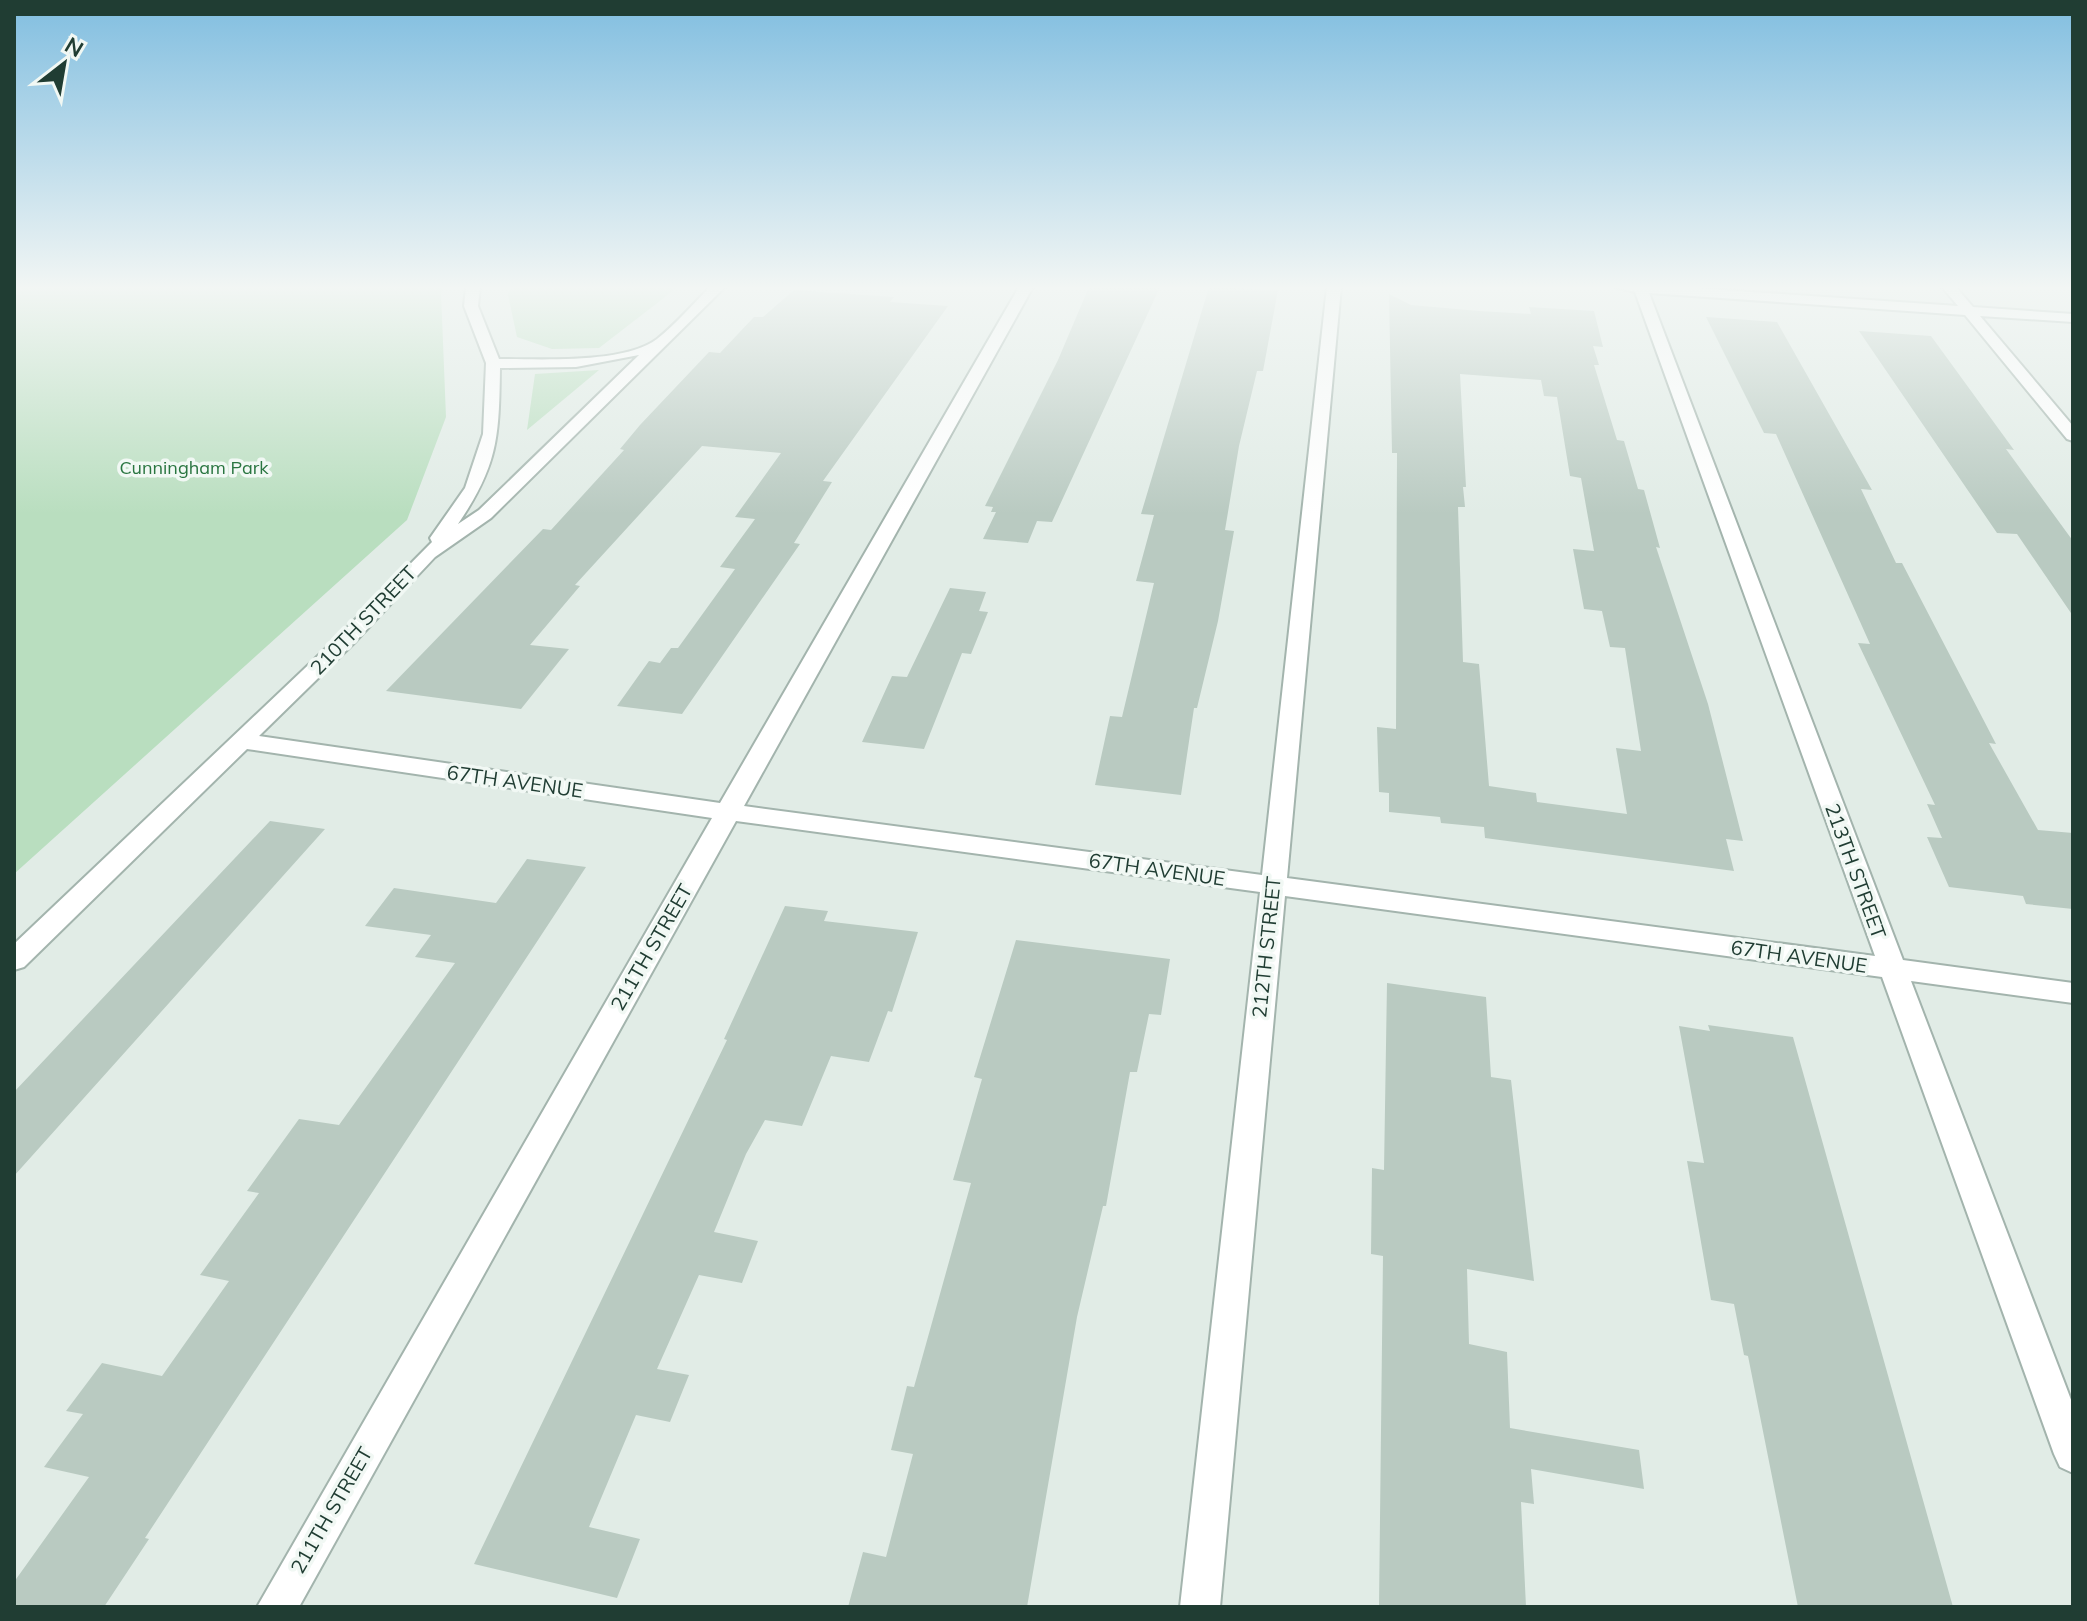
<svg xmlns="http://www.w3.org/2000/svg" width="2087" height="1621" viewBox="0 0 2087 1621" font-family="Mulish,sans-serif">
<style>
.green{fill:#b9debf}
.building{fill:#b9cac1;fill-rule:evenodd}
.lines{fill:none;stroke-linecap:round;stroke-linejoin:round}
.minor-casing{stroke:#a3b4ad;stroke-width:4}
.minor{fill:#fff;fill-rule:evenodd}
.labels{text-anchor:middle;dominant-baseline:central;stroke-width:7;stroke-linejoin:round;paint-order:stroke}
.far-park-label{font-size:18px;fill:#297540;stroke:#f1f8f4}
.street-label{font-size:20px;fill:#203d33;stroke:#f1f8f4}
</style>
<rect width="100%" height="100%" fill="#e1ece6"/>
<path class="green" d="M14,287H445L441,293L446,417L407,520L14,874Z
M512,287H678L599,348L552,349L517,337L508,295Z
M599,370L527,430L535,374Z"/>
<path class="building" d="M1089,287H1160L1052,522L1037,521L1028,543L983,539L996,512H991L993,507L985,506L1058,360Z
M1209,287L1278,290L1263,371H1257L1239,446L1225,530L1234,531L1218,621L1197,708H1194L1181,795L1095,785L1110,716L1122,717L1154,583L1136,581L1154,515L1141,514Z
M794,290L894,297L890,302L948,306L823,481L832,482L794,543L800,544L682,714L617,706L649,661L660,663L671,648H678L735,569L720,567L755,519L735,517L781,453L702,446L575,585L580,586L530,645L569,649L521,709L386,691L543,529L551,530L624,450L620,449L640,425L709,352L720,353L754,317H763Z
M1389,294L1411,305L1479,311L1531,314L1529,307L1594,311L1603,347L1593,346L1599,365H1594L1617,440L1624,441L1638,489L1644,490L1660,548L1656,547L1708,704L1743,841L1726,839L1734,871L1485,838L1484,827L1441,823L1440,817L1389,812V793L1379,792L1377,727L1396,729L1397,453H1392ZM1460,374L1541,380L1544,396L1557,397L1570,476L1581,478L1594,551L1573,549L1584,609L1602,611L1610,647L1625,648L1641,751L1616,748L1627,814L1537,802L1536,793L1489,786L1479,664L1463,662L1458,507H1465L1463,487H1466Z
M1706,317L1777,322L1872,490L1861,489L1896,563H1902L1996,744L1989,743L2038,830L2073,833V909L2026,904L2023,896L1949,887L1927,837L1942,838L1927,804L1935,805L1858,643L1870,644L1776,434L1764,433Z
M1859,331L1931,336L2014,450L2006,449L2073,541V616L2017,534L1997,533Z
M950,588L986,592L979,611L988,612L971,654L962,653L924,749L862,742L892,676L907,677Z
M270,821L325,829L14,1176V1092Z
M527,859L586,867L145,1538L149,1539L104,1607H14V1582L89,1477L44,1467L83,1414L66,1411L102,1363L162,1376L229,1281L200,1275L259,1193L247,1191L299,1119L339,1125L455,963L415,957L431,935L365,926L394,888L496,903Z
M785,906L828,911L824,921L918,932L892,1012L888,1011L869,1062L831,1056L802,1126L765,1120L746,1154L714,1232L758,1241L742,1283L699,1275L657,1369L689,1375L670,1422L636,1415L589,1527L640,1539L617,1598L474,1564L727,1040L724,1039Z
M1016,940L1170,959L1161,1015L1149,1014L1137,1072H1130L1106,1206H1103L1077,1317L1027,1607H848L863,1552L886,1557L913,1454L891,1450L907,1386L914,1387L971,1183L953,1180L982,1079L974,1077Z
M1387,983L1486,997L1491,1077L1511,1080L1534,1281L1467,1269L1469,1344L1507,1352L1510,1428L1639,1450L1644,1489L1531,1469L1534,1504L1521,1502L1526,1607H1379L1383,1256L1371,1254L1372,1168L1384,1170Z
M1708,1025L1793,1037L1953,1607H1798L1748,1356L1744,1355L1734,1304L1711,1300L1687,1161L1704,1163L1679,1026L1710,1031Z"/>
<g class="lines">
<g class="minor-casing">
<path id="minor" d="M466,287H480L478,306L499,359C539,359 624,364 657,339C676,324 693,304 710,287H725L491,518L435,557L356,641L259,736L720,803L1019,287H1033L744,806L1262,875L1327,287H1341L1287,878L1875,956L1635,292L1614,287H1679L1958,306L1942,287H1956L1973,307L2073,314V322L1980,316L2073,426V441L2067,439L1965,315L1649,293L1903,960L2073,983V1003L1911,981L2073,1405V1473L2060,1467L2054,1454L1882,977L1285,896L1220,1607H1180L1260,892L736,821L299,1607H257L712,818L247,749L24,967L14,970V944L342,633L432,542L430,538L465,488L483,434L486,363L464,306ZM639,355L479,510L458,524C498,465 499,438 500,368L576,367Z"/>
</g>
<use href="#minor" class="minor"/>
</g>
<linearGradient id="sky" x2="0" y2="1"><stop stop-color="#81bee0"/><stop offset="0.56" stop-color="#f2f6f4"/><stop offset="1" stop-color="#f2f6f4" stop-opacity="0"/></linearGradient>
<rect width="2087" height="514" fill="url(#sky)"/>
<g class="labels">
<g class="far-park-label">
<text x="194" y="467">Cunningham Park</text>
</g>
<g class="street-label">
<text transform="translate(363 620) rotate(-46)">210TH STREET</text>
<text transform="translate(515 781) rotate(8)">67TH AVENUE</text>
<text transform="translate(1157 869) rotate(8)">67TH AVENUE</text>
<text transform="translate(1856 871) rotate(70)">213TH STREET</text>
<text transform="translate(651 947) rotate(-60)">211TH STREET</text>
<text transform="translate(1266 947) rotate(-84)">212TH STREET</text>
<text transform="translate(1799 956) rotate(8)">67TH AVENUE</text>
<text transform="translate(331 1510) rotate(-60)">211TH STREET</text>
</g>
</g>
<rect width="2087" height="1621" fill="none" stroke="#203d33" stroke-width="32"/>
<g transform="translate(64 64) rotate(31)" stroke="#f1f8f4" stroke-width="6" paint-order="stroke">
<path d="M0-6L14 30L0 20L-14 30Z" fill="#203d33"/>
<text y="-12" font-size="22" font-weight="bold" text-anchor="middle" fill="#203d33">N</text>
</g>
</svg>
